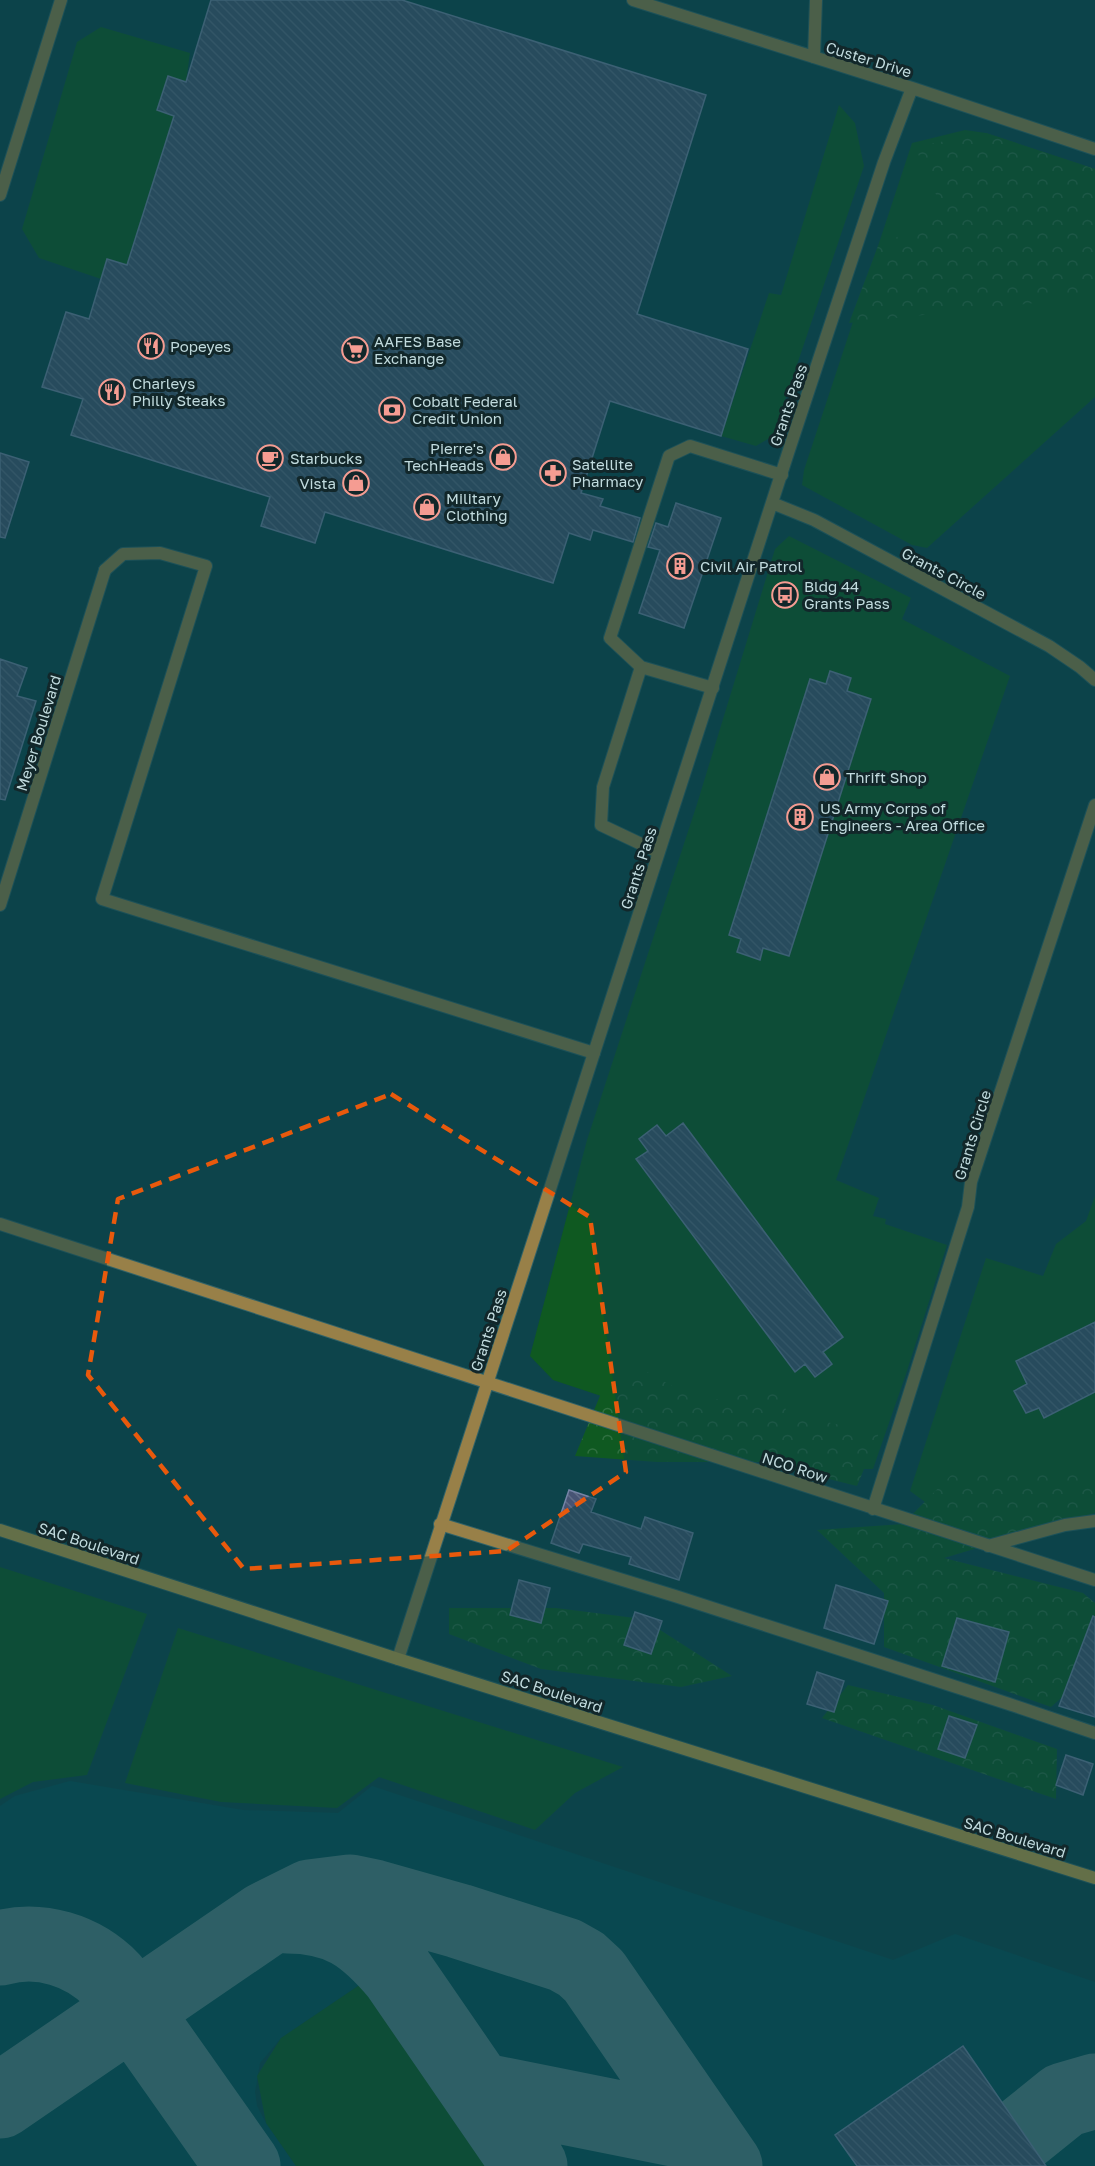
<svg xmlns="http://www.w3.org/2000/svg" width="1095" height="2166" viewBox="0 0 1095 2166" font-family="'Golos Text',sans-serif">
<style>
.built{fill:#054f57}
.green{fill:#0f5921}
.forest{fill:url(#forest-crowns)}
.lines{fill:none;stroke-linecap:round;stroke-linejoin:round}
.taxiway{stroke:#578288;stroke-width:75}
.building{fill:url(#building-back-hatch);stroke:#7584a6;stroke-width:1.5}
.lane-casing{stroke:#316268;stroke-width:14}
.street-casing{stroke:#316268;stroke-width:14}
.secondary-casing{stroke:#316268;stroke-width:14}
.lane{stroke:#988048;stroke-width:12}
.street{stroke:#988048;stroke-width:12}
.secondary{stroke:#cca546;stroke-width:12}
.marked{fill:none;stroke:#e8590c;stroke-width:4.5;stroke-dasharray:12 8;stroke-linejoin:round}
.labels{text-anchor:middle;dominant-baseline:central;stroke-width:6;stroke-linejoin:round;paint-order:stroke}
.street-label{font-size:15px;fill:#c1dbde;stroke:#12272a}
.poi-label{font-size:15px;fill:#c1dbde;stroke:#12272a;text-anchor:start}
</style>
<defs>
<pattern id="forest-crowns" width="20" height="18" patternUnits="userSpaceOnUse" patternTransform="scale(1.5)"><rect width="20" height="18" fill="#0f5921"/><path d="M2 6a3 3 0 1 1 6 0M12 15a3 3 0 1 1 6 0" fill="none" stroke="#307041"/></pattern>
<pattern id="building-back-hatch" width="6" height="6" patternUnits="userSpaceOnUse" patternTransform="scale(1.5)"><rect width="6" height="6" fill="#475474"/><path d="M-1 5l2 2M0 0l6 6M5-1l2 2" fill="none" stroke="#606c87"/></pattern>
</defs>
<rect width="100%" height="100%" fill="#0d444b"/>
<path class="built" d="M70,1781L243,1810L338,1813L372,1786L893,1960L955,1934L1095,1982V2166H488L361,1984L281,2038L260,2063L255,2092L257,2106L266,2123L296,2166H0V1806L15,1796Z"/>
<path class="green" d="M101,27L190,53L186,82L157,110L174,116L127,265L101,279L39,258L22,229L77,42Z
M839,105L855,123L864,166L773,436L756,446L721,436L769,293L781,295Z
M965,130L986,133L1095,169V397L927,548L912,545L802,485L804,470L912,143Z
M789,536L911,598L902,619L1010,676L836,1180L879,1198L873,1216L886,1219L885,1224L947,1245L906,1374L873,1469H850L785,1457L553,1380L530,1356L587,1140L697,804L775,549Z
M1095,1196V1322L1016,1361L1027,1384L1014,1391L1026,1413L1039,1408L1044,1418L1095,1392V1501L981,1514L925,1502L910,1491L986,1258L1043,1276L1056,1244L1086,1221Z
M0,1567L147,1614L87,1775L33,1782L0,1799Z
M178,1628L623,1767L575,1793L535,1830L379,1777L337,1808L221,1802L125,1783Z
M361,1984L488,2166H296L266,2123L257,2076L281,2038Z"/>
<path class="forest" d="M986,133L1095,169V289L1054,301L849,323L878,246L945,215L915,147Z
M642,1369L700,1402L776,1389L788,1414L879,1433L857,1486L759,1462H657L575,1456L602,1391Z
M1095,1469V1513L944,1558L1083,1593L1095,1603V1668L1051,1707L884,1647V1593L817,1530L903,1524L955,1471Z
M449,1608H556L643,1619L732,1676L681,1687L541,1669L449,1634Z
M848,1685L933,1705L1057,1749L1056,1799L822,1718Z"/>
<g class="lines">
<path class="taxiway" d="M287,1916C339,1916 365,1935 398,1974L530,2166
M0,1948C40,1937 83,1950 112,1980L243,2166
M476,2087L489,2092L694,2133L707,2140
M0,2101L266,1919L310,1897L350,1892L374,1897L459,1921L565,1955L581,1964L594,1976L725,2166
M1023,2133L1064,2100L1095,2091"/>
</g>
<path class="building" d="M211,0H402L706,95L637,314L748,349L721,436L610,401L581,493L603,499L600,506L640,518L633,542L593,530L590,540L569,533L553,583L325,512L315,543L261,526L270,497L71,435L83,399L42,387L66,312L89,319L107,259L127,265L174,116L157,110L168,76L186,82Z
M0,453L29,462L5,538L0,537Z
M676,503L721,518L684,628L639,613L660,550L648,547L656,523L668,527Z
M0,659L27,668L17,696L36,701L5,800L0,799Z
M830,671L851,678L847,691L871,699L789,956L763,948L760,960L737,952L741,939L729,935L810,679L826,684Z
M683,1123L843,1337L823,1352L832,1364L815,1377L805,1364L795,1372L636,1159L648,1151L639,1139L657,1125L666,1136Z
M1095,1322V1392L1044,1418L1039,1408L1026,1413L1014,1391L1027,1384L1016,1361Z
M569,1490L596,1499L591,1512L641,1529L645,1517L693,1533L679,1580L629,1564L631,1557L583,1544L579,1553L551,1543Z
M519,1580L550,1588L541,1623L510,1615Z
M836,1585L888,1601L874,1644L824,1628Z
M635,1612L662,1621L651,1654L624,1645Z
M1093,1616L1095,1617V1717L1059,1706Z
M957,1618L1009,1632L995,1682L942,1666Z
M817,1672L844,1681L834,1712L807,1704Z
M949,1716L977,1725L965,1758L938,1749Z
M1066,1755L1093,1764L1083,1795L1056,1785Z
M963,2046L1046,2166H857L835,2135Z"/>
<g class="lines">
<g class="lane-casing">
<path id="lane" d="M814,57L816,0
M0,195L61,0
M105,570L123,554L160,553L206,566L102,899L594,1053
M641,667L610,638L669,456L690,446L782,475
M658,852L601,825L603,787L641,667L713,688
M440,1524L675,1596L1009,1704L1095,1733"/>
</g>
<g class="street-casing">
<path id="street" d="M633,0L912,88L1095,149
M772,503L814,520L1049,646L1080,667L1095,680
M0,905L105,570
M0,1224L1095,1580
M873,1509L968,1207L971,1182L1095,805
M988,1546L1065,1525L1095,1521
M398,1659L788,453L884,162L912,88"/>
</g>
<g class="secondary-casing">
<path id="secondary" d="M0,1530L398,1659L1095,1878"/>
</g>
<use href="#lane" class="lane"/>
<use href="#street" class="street"/>
<use href="#secondary" class="secondary"/>
</g>
<path d="M0 0H1095V2166H0ZM391,1094L590,1217L626,1472L506,1551L244,1569L88,1375L118,1199Z" fill="#0d444b" fill-opacity=".55" fill-rule="evenodd"/>
<path class="marked" d="M391,1094L590,1217L626,1472L506,1551L244,1569L88,1375L118,1199Z"/>
<defs>
<g id="restaurant-ring" transform="scale(1.35)"><circle r="9.5" fill="#12272a" stroke="#f59c92" stroke-width="1.5"/><path d="M-5-6h1v4h1v-4h1v4h1v-4h1v5L-1.5 .5V6h-2V.5L-5-1ZM5-6V6H3V1.5H1.5Q1.5-4 5-6Z" fill="#f59c92"/></g>
<g id="supermarket-ring" transform="scale(1.35)"><circle r="9.5" fill="#12272a" stroke="#f59c92" stroke-width="1.5"/><path d="M-6-5.5h2.5l.6 2H6L4.5 2H-2.5L-4.4-4H-6ZM-1.5 3.2a1.3 1.3 0 1 0 .1 0ZM3 3.2a1.3 1.3 0 1 0 .1 0Z" fill="#f59c92"/></g>
<g id="bank-ring" transform="scale(1.35)"><circle r="9.5" fill="#12272a" stroke="#f59c92" stroke-width="1.5"/><path d="M-6-4H6V4H-6ZM0-2.3a2.3 2.3 0 1 0 0 4.6a2.3 2.3 0 1 0 0-4.6Z" fill="#f59c92"/></g>
<g id="shop-ring" transform="scale(1.35)"><circle r="9.5" fill="#12272a" stroke="#f59c92" stroke-width="1.5"/><path d="M-5-2.5h2.3a2.7 3.5 0 0 1 5.4 0H5L5.5 6h-11ZM-1.5-2.5h3a1.5 2.3 0 0 0-3 0Z" fill="#f59c92"/></g>
<g id="cafe-ring" transform="scale(1.35)"><circle r="9.5" fill="#12272a" stroke="#f59c92" stroke-width="1.5"/><path d="M-5.5-4.5H6V0H3Q3 3.5 0 3.5H-2.5Q-5.5 3.5-5.5 0ZM3-3.2v2h1.7v-2ZM-6 4.5H4V6H-6Z" fill="#f59c92"/></g>
<g id="pharmacy-ring" transform="scale(1.35)"><circle r="9.5" fill="#12272a" stroke="#f59c92" stroke-width="1.5"/><path d="M-2-6h4v4h4v4h-4v4h-4v-4h-4v-4h4Z" fill="#f59c92"/></g>
<g id="building-ring" transform="scale(1.35)"><circle r="9.5" fill="#12272a" stroke="#f59c92" stroke-width="1.5"/><path d="M-4-6H4V6H1V3H-1V6H-4ZM-2.5-4.3h1.7v1.8h-1.7ZM.8-4.3h1.7v1.8H.8ZM-2.5-1h1.7V.8h-1.7ZM.8-1h1.7V.8H.8Z" fill="#f59c92"/></g>
<g id="bus-ring" transform="scale(1.35)"><circle r="9.5" fill="#12272a" stroke="#f59c92" stroke-width="1.5"/><path d="M-5-6H5V4H4V6H2V4H-2V6H-4V4H-5ZM-3.5-4V0h7V-4ZM-3.5 1.2v1.5H-2V1.2ZM2 1.2v1.5H3.5V1.2Z" fill="#f59c92"/></g>
</defs>
<g fill-rule="evenodd">
<use href="#restaurant-ring" x="151" y="346"/>
<use href="#supermarket-ring" x="355" y="350"/>
<use href="#restaurant-ring" x="112" y="392"/>
<use href="#bank-ring" x="392" y="410"/>
<use href="#shop-ring" x="503" y="457"/>
<use href="#cafe-ring" x="270" y="458"/>
<use href="#pharmacy-ring" x="553" y="473"/>
<use href="#shop-ring" x="356" y="483"/>
<use href="#shop-ring" x="427" y="507"/>
<use href="#building-ring" x="680" y="566"/>
<use href="#bus-ring" x="785" y="595"/>
<use href="#shop-ring" x="827" y="777"/>
<use href="#building-ring" x="800" y="817"/>
</g>
<g class="labels">
<g class="street-label">
<text transform="translate(869 59) rotate(17)">Custer Drive</text>
<text transform="translate(788 405) rotate(-71)">Grants Pass</text>
<text transform="translate(944 573) rotate(28)">Grants Circle</text>
<text transform="translate(38 733) rotate(-73)">Meyer Boulevard</text>
<text transform="translate(638 868) rotate(-72)">Grants Pass</text>
<text transform="translate(972 1135) rotate(-73)">Grants Circle</text>
<text transform="translate(488 1330) rotate(-72)">Grants Pass</text>
<text transform="translate(795 1467) rotate(18)">NCO Row</text>
<text transform="translate(89 1543) rotate(18)">SAC Boulevard</text>
<text transform="translate(552 1691) rotate(18)">SAC Boulevard</text>
<text transform="translate(1015 1837) rotate(17)">SAC Boulevard</text>
</g>
<g class="poi-label">
<text x="374" y="341">AAFES Base<tspan x="374" dy="17">Exchange</tspan></text>
<text x="170" y="346">Popeyes</text>
<text x="132" y="383">Charleys<tspan x="132" dy="17">Philly Steaks</tspan></text>
<text x="412" y="401">Cobalt Federal<tspan x="412" dy="17">Credit Union</tspan></text>
<text x="484" y="448" text-anchor="end">Pierre's<tspan x="484" dy="17">TechHeads</tspan></text>
<text x="290" y="458">Starbucks</text>
<text x="572" y="464">Satellite<tspan x="572" dy="17">Pharmacy</tspan></text>
<text x="336" y="483" text-anchor="end">Vista</text>
<text x="446" y="498">Military<tspan x="446" dy="17">Clothing</tspan></text>
<text x="700" y="566">Civil Air Patrol</text>
<text x="804" y="586">Bldg 44<tspan x="804" dy="17">Grants Pass</tspan></text>
<text x="846" y="777">Thrift Shop</text>
<text x="820" y="808">US Army Corps of<tspan x="820" dy="17">Engineers - Area Office</tspan></text>
</g>
</g>
</svg>
